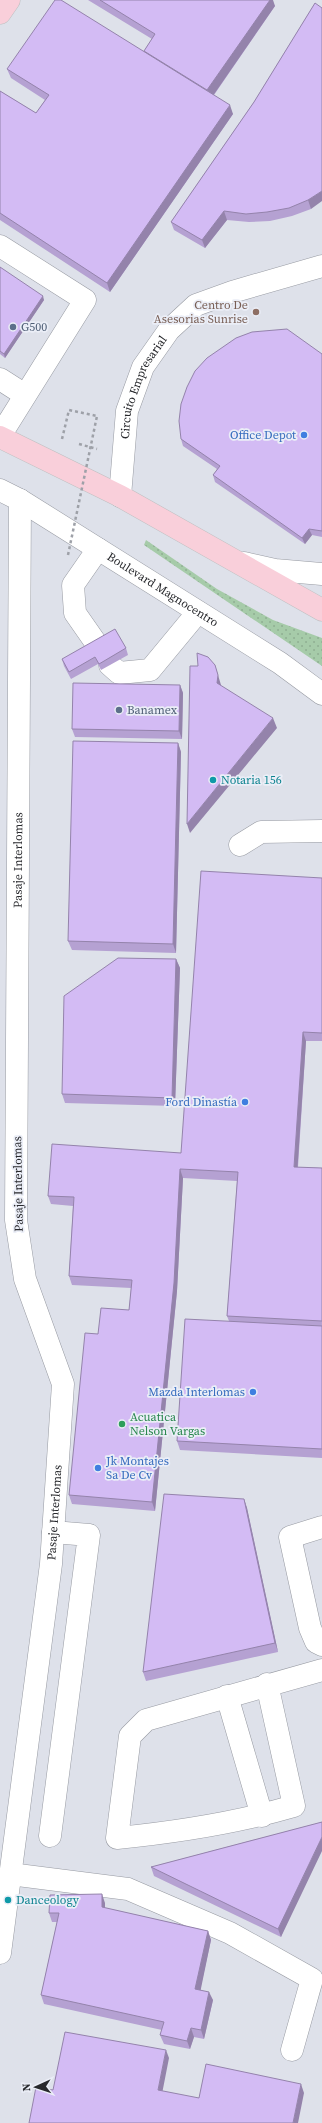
<svg xmlns="http://www.w3.org/2000/svg" width="322" height="2123" viewBox="0 0 322 2123" font-family="'Source Serif 4',serif">
<style>
.park{fill:url(#park-dots)}
.lines{fill:none;stroke-linecap:round;stroke-linejoin:round}
.minor-casing{stroke:#979aa2;stroke-width:23}
.major-casing{stroke:#bebfc0;stroke-width:23}
.path{stroke:#9ea1a8;stroke-width:2.5;stroke-dasharray:3 3;stroke-linecap:butt}
.minor{stroke:#fff;stroke-width:22}
.major{stroke:#f9cfda;stroke-width:22}
.path-bridge{stroke:#9ea1a8;stroke-width:2.5;stroke-dasharray:3 3;stroke-linecap:butt}
.wall{fill:#b5a1d2}
.shaded-wall{fill:#9483ab}
.building{fill:#d3bbf4;stroke:#9483ab}
.education-dot{fill:#8d6e63;stroke:#ebeef7;stroke-width:1.5}
.service-dot{fill:#5c6f8a;stroke:#ebeef7;stroke-width:1.5}
.shop-dot{fill:#3f7fe0;stroke:#ebeef7;stroke-width:1.5}
.culture-dot{fill:#0f9aa8;stroke:#ebeef7;stroke-width:1.5}
.leisure-dot{fill:#2e9e5b;stroke:#ebeef7;stroke-width:1.5}
.labels{text-anchor:middle;dominant-baseline:central;stroke-width:3.5;stroke-linejoin:round;paint-order:stroke}
.education-label{font-size:12px;fill:#785e54;stroke:#ebeef7;text-anchor:end}
.service-label{font-size:12px;fill:#4e5e75;stroke:#ebeef7;text-anchor:start}
.street-label{font-size:12px;fill:#28292d;stroke:#ebeef7}
.shop-label{font-size:12px;fill:#366cbe;stroke:#ebeef7;text-anchor:end}
.culture-label{font-size:12px;fill:#0d838f;stroke:#ebeef7;text-anchor:start}
.leisure-label{font-size:12px;fill:#27864d;stroke:#ebeef7;text-anchor:start}
</style>
<defs>
<pattern id="park-dots" width="8" height="8" patternUnits="userSpaceOnUse"><rect width="8" height="8" fill="#a6cba9"/><path d="M2 2h.1M6 6h.1" fill="none" stroke="#8fae92" stroke-width="1.8" stroke-linecap="round"/></pattern>
</defs>
<rect width="100%" height="100%" fill="#dee1ea"/>
<path class="park" d="M146,540L217,589L273,620L322,638V666L144,545Z"/>
<g class="lines">
<g class="minor-casing">
<g id="minor">
<path d="M0,246L85,300L0,436"/>
<path d="M0,379L25,395"/>
<path id="s1" d="M0,490L20,500L280,663L322,694"/>
<path id="s2" d="M120,496L127,411L143,367L169,330L196,305L232,292L322,266"/>
<path d="M98,549L73,585L75,613L98,646"/>
<path d="M244,563L275,570L322,574"/>
<path d="M110,665L119,673L150,670L198,612"/>
<path d="M240,845L261,832L322,831"/>
<path d="M322,1527L290,1537L310,1628L316,1642L322,1645"/>
<path d="M267,1684L294,1806C236,1823 177,1832 117,1838L130,1736L146,1720L322,1670"/>
<path d="M227,1696L262,1816"/>
<path d="M50,1836L89,1535L53,1532"/>
<path d="M10,1874L128,1889L230,1933L312,1979L292,2050"/>
<path id="s3" d="M0,1953L51,1564L63,1384L25,1279L16,1220L20,500"/>
</g>
</g>
<g class="major-casing">
<path id="major" d="M0,13L9,0
M0,437L120,496L322,610"/>
</g>
<path class="path" d="M62,439L69,410L97,416
M79,444L97,449"/>
<use href="#minor" class="minor"/>
<use href="#major" class="major"/>
<path class="path-bridge" d="M68,555L97,416"/>
</g>
<path class="wall" d="M88,0H270L275,6L214,95L233,114L110,292L0,220V91L36,113L45,100L11,78L7,69L144,51L152,39Z
M315,3L311,209L292,216L270,221L249,222L227,220L205,248L174,230L171,222L254,102Z
M0,267L44,300L5,358L0,354Z
M322,354V537L312,535L305,544L215,482L213,475L217,469L183,446L181,439Z
M126,648L128,655L101,670L98,664L71,679L64,666L62,659Z
M180,685L183,693L182,739L75,737L72,729Z
M178,743L181,752L176,953L72,950L68,941Z
M322,878V1041H306L298,1167L322,1168V1458L180,1450L177,1441L229,1321L227,1316L237,1181L183,1178L177,1291L155,1511L72,1504L69,1495L98,1334L129,1310L131,1288L72,1285L69,1276L73,1206L51,1204L48,1196L181,1153Z
M176,959L180,968L175,1106L65,1103L62,1094Z
M244,1499L247,1508L278,1652L146,1681L143,1672Z
M322,1822L281,1937L154,1876L151,1867Z
M105,1903V1908L208,1931L211,1940L200,1990L213,2000L204,2039L194,2037L190,2049L164,2044L160,2035L162,2030L44,2004L41,1995L57,1922H52L49,1913Z"/>
<path class="shaded-wall" d="M270,0H273L275,6L210,100L207,90Z
M230,105L233,114L110,292L107,283Z
M322,191V201L311,209L308,200Z
M224,211L227,220L205,248L202,240Z
M43,296L44,300L5,358L4,354Z
M309,529L312,535L305,544L302,538Z
M215,665L221,685L220,692L217,683Z
M180,685L183,693L182,739L179,731Z
M273,718L277,728L190,833L187,824Z
M178,743L181,752L176,953L173,944Z
M176,959L180,968L175,1106L172,1098Z
M303,1032L306,1041L297,1175L294,1167Z
M180,1169L183,1178L177,1291L155,1511L152,1502Z
M244,1499L247,1508L278,1652L275,1643Z
M322,1837V1851L281,1937L278,1929Z
M102,1894L105,1903V1916L102,1907Z
M208,1931L211,1940L199,1998L195,1989Z
M209,1992L213,2000L204,2039L201,2030Z
M191,2028L194,2037L190,2049L187,2041Z
M166,2050L169,2058L161,2099L158,2090Z
M301,2084L304,2093L298,2123H293Z"/>
<path class="building" d="M55,0H61L230,105L107,283L0,213V91L36,113L49,95L7,69Z
M100,0H270L207,90L144,51L155,34Z
M315,3L322,8V191L308,200L289,208L267,212L246,214L224,211L202,240L171,222L254,102Z
M0,267L43,296L4,354L0,351Z
M287,329L322,354V531L309,529L302,538L213,475L220,466L181,439L179,421L181,404L187,387L195,371L207,358L236,338L252,332Z
M115,629L126,648L99,664L95,657L69,672L62,659Z
M197,653L208,657L215,665L218,675L217,683L273,718L187,824L190,666H198Z
M73,683L180,685L179,731L72,729Z
M73,741L178,743L173,944L68,941Z
M201,871L322,878V1033L303,1032L294,1167L322,1168V1321L227,1316L238,1172L180,1169L174,1283L152,1502L69,1495L85,1333L98,1334L101,1308L129,1310L132,1280L69,1276L74,1197L48,1196L52,1144L181,1153Z
M118,958L176,959L172,1098L62,1094L64,996Z
M185,1319L322,1326V1449L177,1441Z
M164,1494L244,1499L275,1643L143,1672Z
M322,1822V1837L278,1929L151,1867Z
M102,1894V1907L208,1931L195,1989L209,1992L201,2030L191,2028L187,2041L160,2035L164,2022L41,1995L59,1913H49L50,1895Z
M65,2032L166,2050L158,2090L199,2098L206,2064L301,2084L293,2123H29L36,2087L53,2090Z"/>
<circle class="education-dot" cx="256" cy="312" r="4"/>
<g class="service-dot">
<circle cx="13" cy="327" r="4"/>
<circle cx="119" cy="710" r="4"/>
</g>
<g class="shop-dot">
<circle cx="304" cy="435" r="4"/>
<circle cx="245" cy="1102" r="4"/>
<circle cx="253" cy="1392" r="4"/>
<circle cx="98" cy="1468" r="4"/>
</g>
<g class="culture-dot">
<circle cx="213" cy="780" r="4"/>
<circle cx="8" cy="1900" r="4"/>
</g>
<circle class="leisure-dot" cx="122" cy="1424" r="4"/>
<g class="labels">
<g class="education-label">
<text x="248" y="305">Centro De<tspan x="248" dy="14">Asesorias Sunrise</tspan></text>
</g>
<g class="service-label">
<text x="21" y="327">G500</text>
<text x="127" y="710">Banamex</text>
</g>
<g class="street-label">
<text stroke="none"><textPath href="#s2" startOffset="113">Circuito Empresarial</textPath></text>
<text stroke="none"><textPath href="#s1" startOffset="191">Boulevard Magnocentro</textPath></text>
<text stroke="none"><textPath href="#s3" startOffset="1104">Pasaje Interlomas</textPath></text>
<text transform="translate(18 1184) rotate(-91)">Pasaje Interlomas</text>
<text stroke="none"><textPath href="#s3" startOffset="444">Pasaje Interlomas</textPath></text>
</g>
<g class="shop-label">
<text x="296" y="435">Office Depot</text>
<text x="237" y="1102">Ford Dinastía</text>
<text x="245" y="1392">Mazda Interlomas</text>
<text x="106" y="1461" text-anchor="start">Jk Montajes<tspan x="106" dy="14">Sa De Cv</tspan></text>
</g>
<g class="culture-label">
<text x="221" y="780">Notaria 156</text>
<text x="16" y="1900">Danceology</text>
</g>
<g class="leisure-label">
<text x="130" y="1417">Acuatica<tspan x="130" dy="14">Nelson Vargas</tspan></text>
</g>
</g>
<g transform="translate(36 2087) rotate(267)" stroke="#ebeef7" stroke-width="3" paint-order="stroke">
<path d="M0-3L7 15L0 10L-7 15Z" fill="#28292d"/>
<text y="-6" font-size="11" font-weight="bold" text-anchor="middle" fill="#28292d">N</text>
</g>
</svg>
